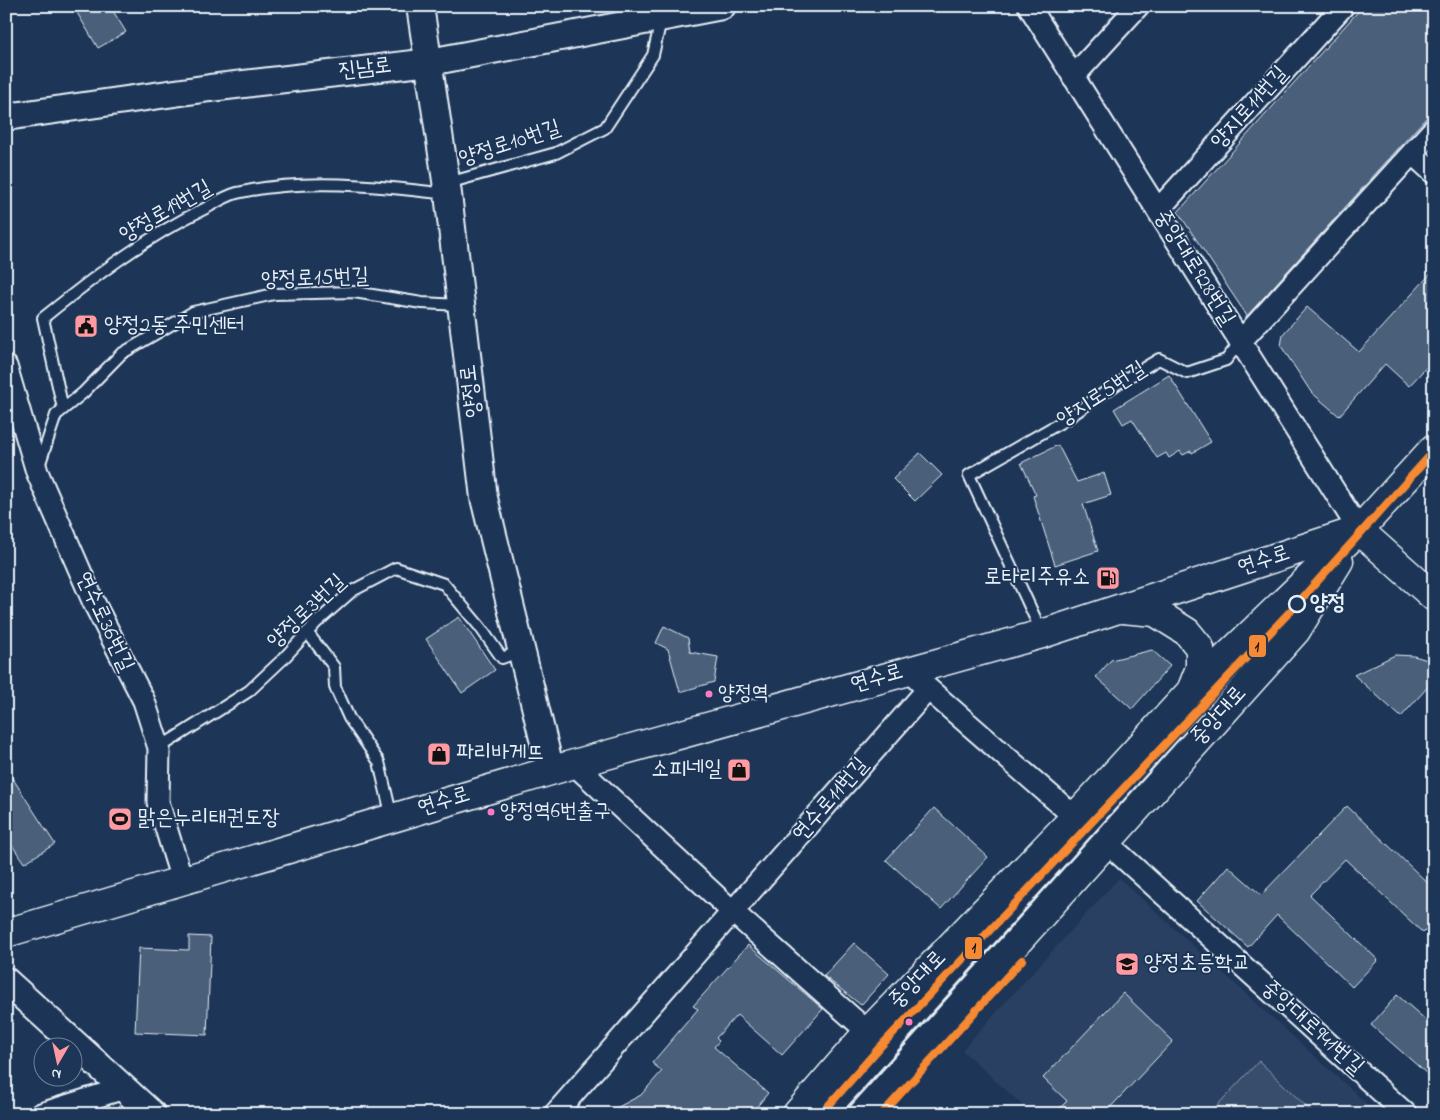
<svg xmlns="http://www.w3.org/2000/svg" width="1440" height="1120" viewBox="0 0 1440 1120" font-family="'Indie Flower','Poor Story',sans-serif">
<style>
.built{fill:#2a4162}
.green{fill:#374d6c;stroke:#909fb2}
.building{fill:#495e7a;stroke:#e8f1f8}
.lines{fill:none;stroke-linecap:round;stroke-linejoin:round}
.service-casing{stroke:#e8f1f8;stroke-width:14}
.minor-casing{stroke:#e8f1f8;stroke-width:25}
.tertiary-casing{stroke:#e8f1f8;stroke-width:30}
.secondary-casing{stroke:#e8f1f8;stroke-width:31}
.service{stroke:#1d3557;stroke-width:10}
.minor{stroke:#1d3557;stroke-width:21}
.tertiary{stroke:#1d3557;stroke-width:26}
.secondary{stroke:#1d3557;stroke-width:28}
.metro-1-casing{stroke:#1d3557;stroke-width:11}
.metro-1{stroke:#f68933;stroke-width:8}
.stop-dot{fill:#1d3557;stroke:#e8f1f8;stroke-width:2.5}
.bus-dot{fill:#fe7ac1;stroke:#1d3557;stroke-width:2}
.labels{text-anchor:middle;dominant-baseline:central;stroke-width:4;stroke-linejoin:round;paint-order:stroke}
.bus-label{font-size:21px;fill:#e8f1f8;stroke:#1d3557;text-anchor:start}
.street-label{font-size:22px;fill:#e8f1f8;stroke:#1d3557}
.poi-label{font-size:22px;fill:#e8f1f8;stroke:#1d3557;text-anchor:start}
.stop-label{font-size:22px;font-weight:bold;fill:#e8f1f8;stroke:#1d3557;text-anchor:start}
.line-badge{stroke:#1d3557;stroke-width:2}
.pale-badge-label{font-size:14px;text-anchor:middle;font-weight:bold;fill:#111}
</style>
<rect width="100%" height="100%" fill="#1d3557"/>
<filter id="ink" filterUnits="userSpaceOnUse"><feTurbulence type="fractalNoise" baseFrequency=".02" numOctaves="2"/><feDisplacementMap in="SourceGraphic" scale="10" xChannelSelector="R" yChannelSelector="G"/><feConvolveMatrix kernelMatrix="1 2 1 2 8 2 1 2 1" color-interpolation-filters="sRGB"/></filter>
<g filter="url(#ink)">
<path class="built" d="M1119,878L1378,1114H1032L962,1050Z"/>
<path class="green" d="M1259,1061L1314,1114H1209Z"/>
<path class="building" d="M73,6H110L126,32L98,48Z
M1363,6H1434V109L1247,316L1178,212Z
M1434,270V359L1409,386L1385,364L1339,416L1311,392L1281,346L1283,334L1307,307L1359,352Z
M1169,375L1211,442L1192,453L1191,451L1183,455L1180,451L1169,458L1166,453L1157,458L1132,419L1123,424L1114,409Z
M1058,445L1077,482L1104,473L1111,495L1083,504L1098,551L1055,565L1033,496L1036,495L1021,463Z
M920,453L942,475L915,501L893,479Z
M459,617L495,670L462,693L426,639Z
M664,626L688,638L690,652L718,657L714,682L680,692L668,649L656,643Z
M1152,650L1170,666L1132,709L1096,677L1111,660Z
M1395,655L1414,656L1434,662V680L1401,717L1354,675Z
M6,768L55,844L24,863L6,836Z
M1347,806L1434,889V922L1423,933L1345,859L1310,895L1378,960L1352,987L1277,915L1248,947L1197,901L1228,866L1261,895Z
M934,808L988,857L941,909L886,860Z
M189,936L211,937L207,1035L135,1032L139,948L189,950Z
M854,943L889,974L861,1005L824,976Z
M748,945L823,1009L782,1055L737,1015L716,1038L719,1041L714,1047L768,1093L751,1114H605L641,1095L662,1071L652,1063L698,1009L693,1006Z
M1123,993L1173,1041L1104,1114H1054L1067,1101L1043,1078Z
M1397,995L1434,1027V1080L1371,1025Z"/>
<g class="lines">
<g class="service-casing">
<path id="service" d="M448,183L556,153L605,128L653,55L661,20
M63,409L43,318C94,277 147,236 206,208C215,203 226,196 237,193C305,177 379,186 448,194
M39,466L56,415L83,393L121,354L193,312L274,294L354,292L422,303L459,305
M307,632L334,667L335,687L349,718L379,762L392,818
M1042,633L969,475L1065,420L1117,384L1159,359L1187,373L1226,360L1240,342
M159,748L249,691L283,659L316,623L352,591L396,568L444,584L480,627L502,658L521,651
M833,1114L1241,661"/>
</g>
<g class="minor-casing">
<path id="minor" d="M1029,6L1359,530
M1073,77L1138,6
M1412,153L1434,173
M1158,210L1343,6
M1240,342L1434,129
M6,366L37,472L94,603L144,701L159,748L158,802L182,880
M918,680L1075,817
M574,764L733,912L868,1032
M1106,842L1406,1114
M41,1114L124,1088
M555,1114L928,689"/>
</g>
<g class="tertiary-casing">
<path id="tertiary" d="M420,6L448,194L484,498L551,771
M6,117L210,88L430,62L722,6
M6,981L152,1114"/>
</g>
<g class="secondary-casing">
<path id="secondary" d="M1359,530L1434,597
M1123,609L1155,612L1187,632L1200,648V668L1191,691
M6,933L574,764L1042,634L1359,530
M797,1114L868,1032L1075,817L1191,691L1359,530L1434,448
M863,1114L1296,631L1339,561"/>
</g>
<use href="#service" class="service"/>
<use href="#minor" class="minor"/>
<use href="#tertiary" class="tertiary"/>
<use href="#secondary" class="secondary"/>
<g class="metro-1-casing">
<path id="metro-1" d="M821,1114L880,1047L1297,604L1434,451
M882,1114L1022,960"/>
</g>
<use href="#metro-1" class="metro-1"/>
</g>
</g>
<defs>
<g id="civic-square" transform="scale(1.25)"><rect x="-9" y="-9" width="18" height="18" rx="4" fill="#ff9aa2" stroke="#1d3557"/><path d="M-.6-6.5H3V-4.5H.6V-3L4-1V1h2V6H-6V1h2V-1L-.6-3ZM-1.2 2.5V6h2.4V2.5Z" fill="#111"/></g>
<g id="fuel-square" transform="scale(1.25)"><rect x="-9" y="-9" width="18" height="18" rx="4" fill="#ff9aa2" stroke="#1d3557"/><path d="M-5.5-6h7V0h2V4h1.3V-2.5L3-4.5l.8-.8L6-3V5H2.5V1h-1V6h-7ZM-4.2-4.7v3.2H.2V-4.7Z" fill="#111"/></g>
<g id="shop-square" transform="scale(1.25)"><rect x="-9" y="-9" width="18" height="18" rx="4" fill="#ff9aa2" stroke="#1d3557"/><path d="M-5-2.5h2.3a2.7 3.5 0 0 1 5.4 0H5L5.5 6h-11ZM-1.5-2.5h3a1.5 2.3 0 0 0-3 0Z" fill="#111"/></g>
<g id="stadium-square" transform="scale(1.25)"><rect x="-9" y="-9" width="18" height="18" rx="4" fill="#ff9aa2" stroke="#1d3557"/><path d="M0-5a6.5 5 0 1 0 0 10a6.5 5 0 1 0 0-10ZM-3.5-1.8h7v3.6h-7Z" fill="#111"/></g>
<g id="school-square" transform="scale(1.25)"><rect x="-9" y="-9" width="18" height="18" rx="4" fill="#ff9aa2" stroke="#1d3557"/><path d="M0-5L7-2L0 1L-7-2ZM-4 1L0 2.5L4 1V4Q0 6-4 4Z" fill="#111"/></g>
</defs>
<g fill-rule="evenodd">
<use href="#civic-square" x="86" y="326"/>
<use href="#fuel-square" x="1108" y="578"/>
<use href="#shop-square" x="439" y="754"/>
<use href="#shop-square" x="739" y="770"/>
<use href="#stadium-square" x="120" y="819"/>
<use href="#school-square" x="1127" y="964"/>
</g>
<circle class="stop-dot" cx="1297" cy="604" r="8"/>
<g class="bus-dot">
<circle cx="709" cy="694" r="4.5"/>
<circle cx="491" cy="812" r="4.5"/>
<circle cx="909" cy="1022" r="4.5"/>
</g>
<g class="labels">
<g class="bus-label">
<text x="718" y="694">양정역</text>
<text x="500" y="812">양정역6번출구</text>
</g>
<g class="street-label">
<text transform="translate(365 69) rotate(-7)">진남로</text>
<text transform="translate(1250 108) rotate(-48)">양지로11번길</text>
<text transform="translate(510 144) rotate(-18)">양정로10번길</text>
<text transform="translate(166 212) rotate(-30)">양정로19번길</text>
<text transform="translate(1194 268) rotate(58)">중앙대로928번길</text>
<text transform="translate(315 279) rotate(-2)">양정로15번길</text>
<text transform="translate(472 391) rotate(-97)">양정로</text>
<text transform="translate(1102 395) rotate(-33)">양지로5번길</text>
<text transform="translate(1264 561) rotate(-18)">연수로</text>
<text transform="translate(307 612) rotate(-43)">양정로3번길</text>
<text transform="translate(104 622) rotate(65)">연수로36번길</text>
<text transform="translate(877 679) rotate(-16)">연수로</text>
<text transform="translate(1219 716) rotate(-48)">중앙대로</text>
<text transform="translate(831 800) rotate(-49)">연수로11번길</text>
<text transform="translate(444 802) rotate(-17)">연수로</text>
<text transform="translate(918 980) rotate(-46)">중앙대로</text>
<text transform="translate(1312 1028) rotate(42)">중앙대로941번길</text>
</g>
<g class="poi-label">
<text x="104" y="326">양정2동 주민센터</text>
<text x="1090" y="578" text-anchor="end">로타리주유소</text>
<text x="456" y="754">파리바게뜨</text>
<text x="722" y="770" text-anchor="end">소피네일</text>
<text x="138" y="819">맑은누리태권도장</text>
<text x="1144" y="964">양정초등학교</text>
</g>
<g class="stop-label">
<text x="1310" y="604">양정</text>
</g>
</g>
<g class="line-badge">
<rect x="1248" y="634" width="19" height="24" rx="5" fill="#f68933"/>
<rect x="964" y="936" width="19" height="24" rx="5" fill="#f68933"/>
</g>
<g class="pale-badge-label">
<text x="1257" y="651">1</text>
<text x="974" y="952">1</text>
</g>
<rect width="1440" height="1120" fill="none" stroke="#1d3557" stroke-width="25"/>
<rect x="12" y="12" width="1415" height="1095" fill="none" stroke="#e8f1f8" stroke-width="2" filter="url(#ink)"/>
<g transform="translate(58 1062) rotate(189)"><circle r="24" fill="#1d3557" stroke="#6e8097"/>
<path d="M0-4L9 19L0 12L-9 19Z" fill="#ff9aa2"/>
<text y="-8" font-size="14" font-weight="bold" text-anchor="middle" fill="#e8f1f8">N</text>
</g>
</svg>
